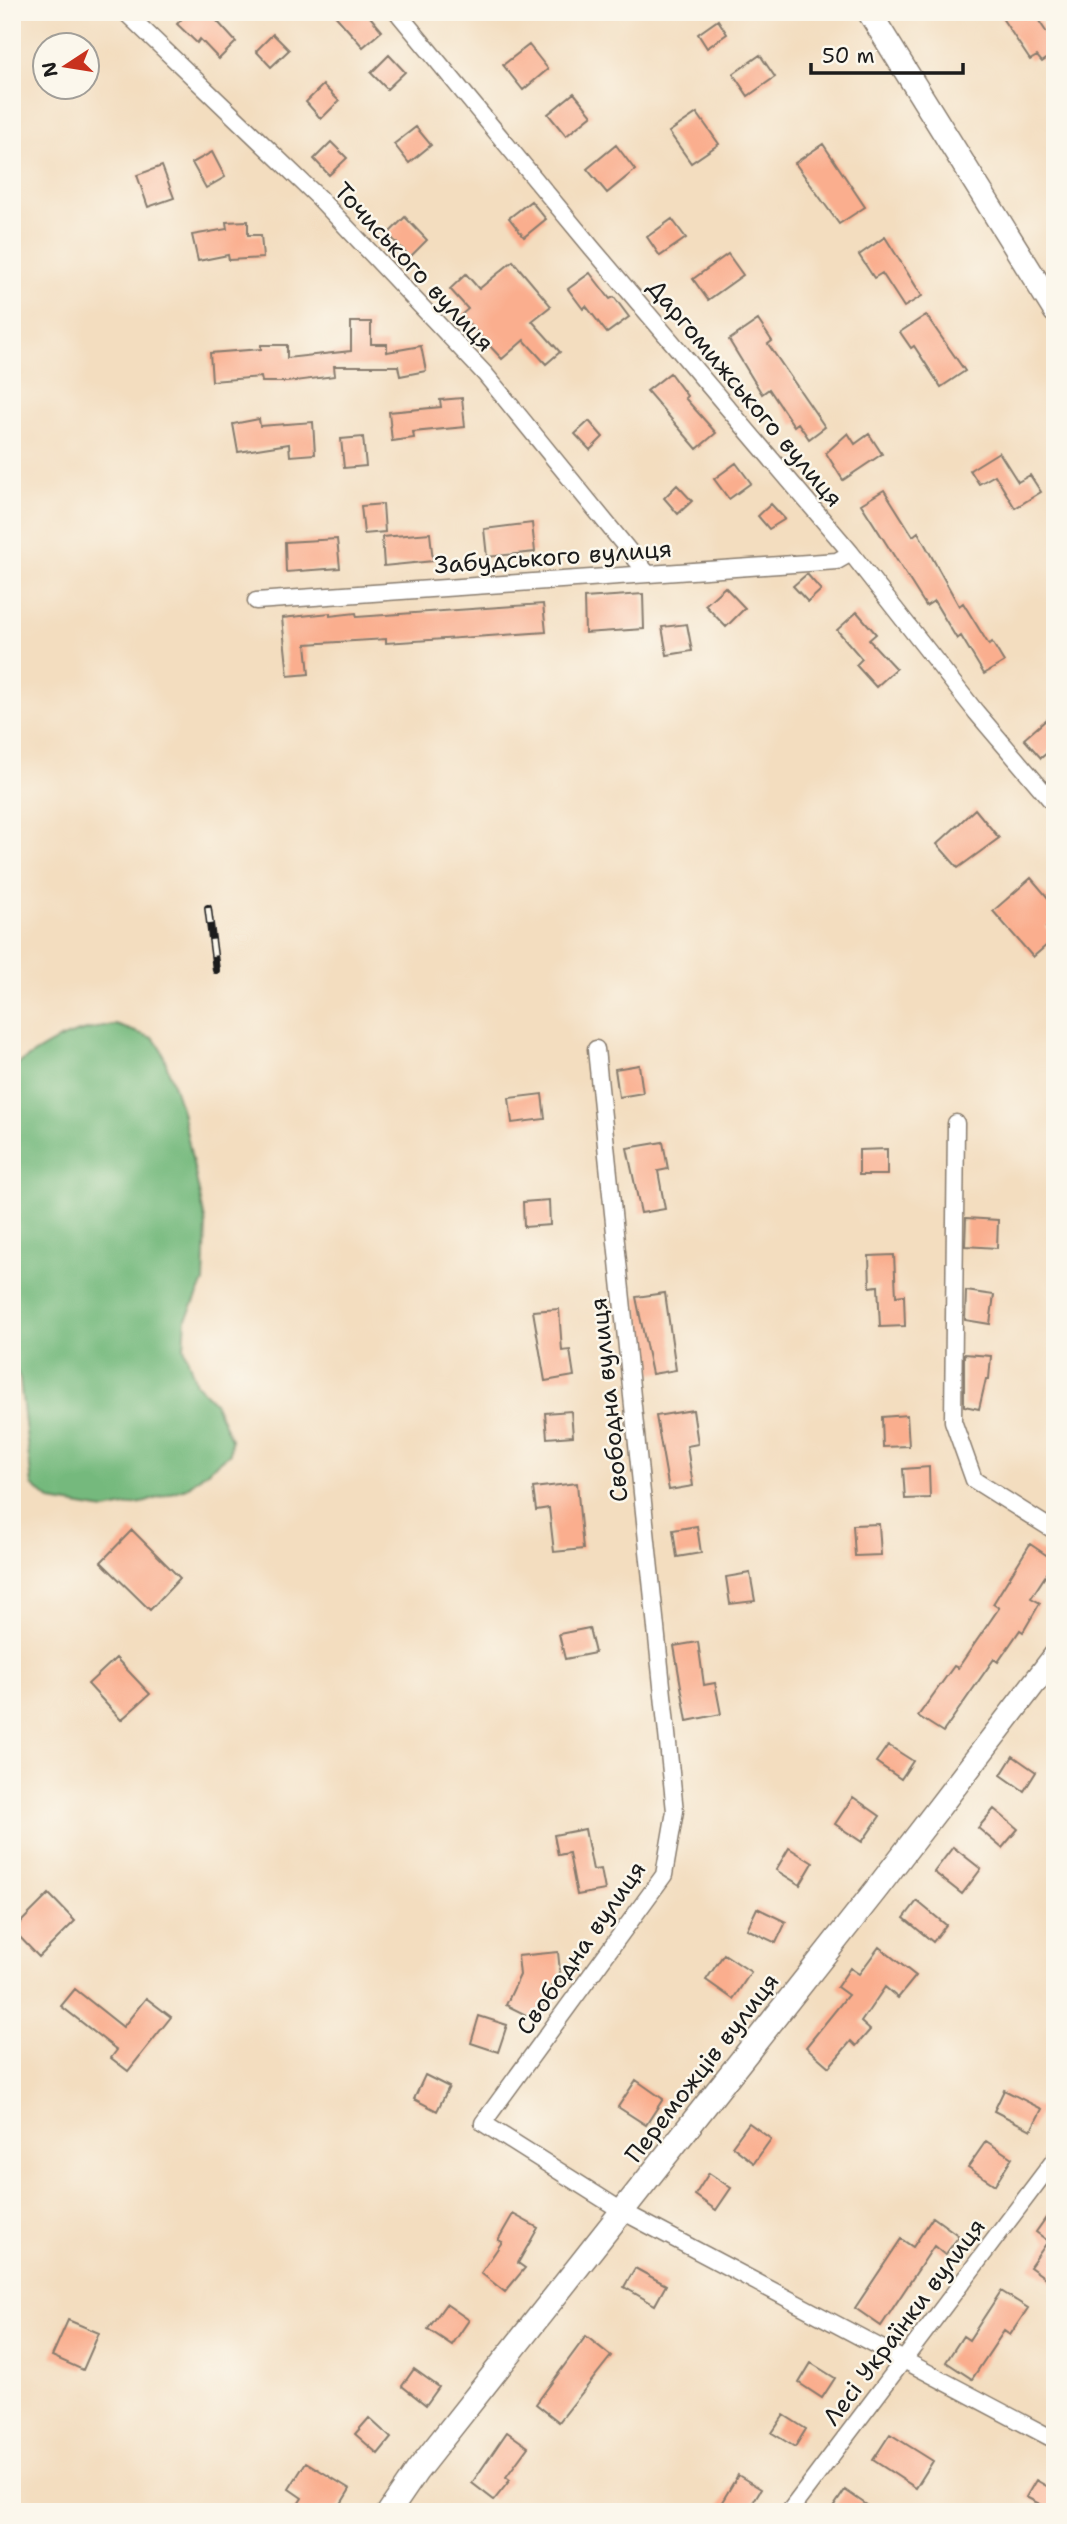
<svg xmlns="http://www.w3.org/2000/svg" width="1067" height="2524" viewBox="0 0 1067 2524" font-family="'Shantell Sans',sans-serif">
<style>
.forest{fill:#74b97d;stroke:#486a4c;stroke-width:2}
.building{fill:#faae8e}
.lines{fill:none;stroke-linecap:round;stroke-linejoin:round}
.minor-casing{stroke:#887c6e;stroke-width:19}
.secondary-casing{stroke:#887c6e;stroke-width:26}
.minor{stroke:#fff;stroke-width:16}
.secondary{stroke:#fff;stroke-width:23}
.rail-casing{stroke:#1c1c1c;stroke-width:8}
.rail{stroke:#fbf7ec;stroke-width:5;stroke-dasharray:16;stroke-linecap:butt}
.labels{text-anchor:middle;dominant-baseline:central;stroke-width:5;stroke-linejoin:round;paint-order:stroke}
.street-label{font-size:24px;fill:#1c1c1c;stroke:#fbf7ec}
</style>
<rect width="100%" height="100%" fill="#fbf7ec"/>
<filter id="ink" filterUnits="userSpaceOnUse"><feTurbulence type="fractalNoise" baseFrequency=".0143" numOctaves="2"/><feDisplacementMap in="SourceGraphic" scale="14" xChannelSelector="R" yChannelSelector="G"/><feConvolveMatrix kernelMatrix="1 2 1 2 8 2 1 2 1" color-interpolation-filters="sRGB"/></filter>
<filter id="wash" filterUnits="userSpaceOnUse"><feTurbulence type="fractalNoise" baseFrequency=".00686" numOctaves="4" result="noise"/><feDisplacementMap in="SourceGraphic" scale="28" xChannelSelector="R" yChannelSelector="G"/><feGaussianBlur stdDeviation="1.57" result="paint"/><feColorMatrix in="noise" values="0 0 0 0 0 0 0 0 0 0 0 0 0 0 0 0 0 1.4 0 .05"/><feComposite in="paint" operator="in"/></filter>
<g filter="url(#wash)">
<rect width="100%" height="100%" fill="#f3ddbf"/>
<path class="forest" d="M116,1025L153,1038L161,1048L182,1111L206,1225L204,1282L186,1319L184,1347L196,1384L214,1402L231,1439L230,1453L186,1488L146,1502L105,1510L51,1501L32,1485L20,1380L12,1359V1068C52,1041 67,1031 116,1025Z"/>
<g id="blocks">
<path class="building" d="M188,12H226L217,21L236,42L219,59L200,39L197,43L177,24Z
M332,12H366L382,31L363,47Z
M998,12H1033L1055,45V53L1042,62L1037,56L1030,60Z
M718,20L727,34L707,48L698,34Z
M273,34L289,50L271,67L256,51Z
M529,45L548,69L523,90L503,65Z
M389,55L405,72L387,89L371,73Z
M760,55L775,77L748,96L733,74Z
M323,85L339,101L321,119L306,102Z
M574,93L592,115L566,136L548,114Z
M697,113L719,144L691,163L669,132Z
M416,127L431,145L409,163L394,144Z
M331,142L347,158L329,175L314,159Z
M823,144L865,207L839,224L795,163Z
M616,145L635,170L607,193L587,169Z
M212,152L225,177L206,188L192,163Z
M162,166L174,198L148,207L137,175Z
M531,201L546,219L524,237L509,218Z
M405,217L427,240L410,257L388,234Z
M672,219L686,238L660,256L647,237Z
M248,221V235H261L263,258L229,260L228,255L198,261L192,235L227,229L226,222Z
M885,237L922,296L904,307L882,273L874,278L859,255Z
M728,254L743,275L708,300L693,279Z
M513,261L551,306L532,321L560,352L546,364L524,340L502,359L461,315L468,309L450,289L466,274L479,289Z
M590,273L610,299L614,297L629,317L607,333L586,306L583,309L568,289Z
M926,315L965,371L941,387L914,346L911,348L900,332Z
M758,320L772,341L768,344L825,427L809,439L798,423L794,426L769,389L762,394L729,340Z
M351,322H371V344H387V352L421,346L426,371L400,376L398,366H334L335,376L287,382H262L261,377L212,381L210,353L261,349V345H287V358L351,351Z
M670,373L687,396L685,398L716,433L697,449L647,391Z
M462,398L465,427L413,432L414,438L392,441L389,412L441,407L440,400Z
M259,419L260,426L313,422L315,454L290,456L289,444L238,452L233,424Z
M589,421L603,437L590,450L575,434Z
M848,433L855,444L869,434L882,454L843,480L826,453Z
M363,437L366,466L344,468L341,439Z
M999,452L1018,482L1030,475L1041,492L1015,508L995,475L979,484L970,470Z
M736,463L751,483L729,499L714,479Z
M677,485L692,501L678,514L664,498Z
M884,490L913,536L918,532L959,606L963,603L989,645L992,642L1004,662L984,674L961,636L957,639L934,601L926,606L861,504Z
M383,504L385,532L364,534L361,506Z
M771,504L785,519L769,529L758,516Z
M532,523L535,552L487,557L484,529Z
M430,533L433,561L384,566L382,537Z
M337,539L340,568L286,572L285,542Z
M807,574L821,590L808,602L793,586Z
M725,587L745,608L726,627L705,605Z
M643,594L644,629L585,633L584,598Z
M543,604L546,632L386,643V639L306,644L309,674L288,676L282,618L330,613V616L356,613L357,617Z
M857,612L876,634L869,640L896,669L876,687L856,665L862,659L837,630Z
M687,624L692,651L667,655L662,627Z
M1046,720L1055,731V746L1041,758L1024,739Z
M975,809L999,838L958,868L937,844Z
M1031,878L1055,906V919L1046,927L1055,938L1033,957L993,911Z
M639,1065L643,1093L619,1097L615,1069Z
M542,1094L545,1119L512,1123L509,1098Z
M663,1142L668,1169L658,1171L665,1209L641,1213L627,1148Z
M887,1149V1175H859V1150Z
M549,1200L550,1225L524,1227L523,1202Z
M966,1218L998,1220L997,1248L965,1246Z
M894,1255L896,1296L904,1295L905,1326L880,1327L878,1286L870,1287L869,1256Z
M966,1291L994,1295L990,1324L965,1320Z
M665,1293L676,1370L652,1374L636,1297Z
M559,1309L562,1351L570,1350L574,1376L545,1381L533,1311Z
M964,1354L991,1356L989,1379H986L979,1409L964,1406Z
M693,1410L698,1444L687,1446L693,1486L669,1490L656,1416Z
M571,1411L573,1436L547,1438L545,1413Z
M907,1415L909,1446L883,1447L882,1417Z
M929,1467L930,1498L905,1499L903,1469Z
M577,1483L583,1549L554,1552L549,1508L536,1510L533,1488Z
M879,1524L881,1555L855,1556L853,1525Z
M697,1526L701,1553L677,1557L673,1530Z
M132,1530L180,1578L150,1610L101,1562Z
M1030,1544L1055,1561L1031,1598L1040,1603L1023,1632L1020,1630L998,1662L994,1659L943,1732L918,1716L954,1666L958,1668L999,1608L993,1604Z
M750,1573L755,1601L730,1604L726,1577Z
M589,1628L595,1653L565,1659L559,1634Z
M698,1642L704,1685L715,1683L721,1714L687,1721L674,1646Z
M116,1658L150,1694L121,1720L88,1684Z
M888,1745L913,1761L901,1779L876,1762Z
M1013,1756L1036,1772L1024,1791L1001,1775Z
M853,1797L880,1816L862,1842L835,1824Z
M994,1809L1018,1829L1002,1848L978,1828Z
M585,1829L593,1870L601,1869L605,1890L577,1895L569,1853L558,1855L554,1835Z
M953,1847L981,1869L962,1894L934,1872Z
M789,1848L813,1863L800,1885L776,1870Z
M49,1894L75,1921L39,1957L13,1930Z
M917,1901L946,1925L933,1942L904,1918Z
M757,1908L786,1922L776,1943L747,1929Z
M879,1947L916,1976L898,1998L885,1987L861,2022L870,2030L856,2046L851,2041L829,2067L806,2047L848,1995L837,1987L850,1968L859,1974Z
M558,1952L561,1982H554L536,2020L506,2005L520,1975L518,1956Z
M724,1954L751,1972L733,1999L706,1980Z
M75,1989L123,2027L146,1998L171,2017L128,2071L111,2058L117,2050L61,2006Z
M479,2016L507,2025L498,2052L471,2043Z
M425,2075L449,2087L437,2111L414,2099Z
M636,2080L663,2099L646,2125L618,2107Z
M1004,2090L1042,2109L1031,2130L994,2111Z
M749,2123L771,2139L754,2163L732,2146Z
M986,2141L1012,2158L995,2185L968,2167Z
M709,2173L731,2188L716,2210L695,2195Z
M1055,2205V2285L1030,2267L1048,2241L1036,2232Z
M513,2214L538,2228L518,2263L525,2268L505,2292L481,2273L502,2242L498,2240Z
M933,2217L959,2236L945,2255L934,2246L881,2326L855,2308L901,2239L913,2247Z
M635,2268L666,2285L655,2305L624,2287Z
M1001,2291L1028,2308L1010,2335L1004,2331L972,2379L946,2362L963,2336L969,2340Z
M446,2304L469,2320L452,2345L428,2329Z
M68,2320L99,2333L83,2370L52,2356Z
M586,2336L611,2356L559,2422L536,2404Z
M811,2363L835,2378L822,2398L799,2383Z
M414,2369L439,2387L426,2405L402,2386Z
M784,2415L806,2429L795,2447L772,2433Z
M369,2418L391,2438L378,2454L355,2434Z
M507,2432L528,2447L506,2477L510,2480L494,2500L472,2483Z
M890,2434L933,2461L916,2488L873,2460Z
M306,2462L350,2489L336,2512H293L302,2498L289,2489Z
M738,2475L761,2489L747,2512H716Z
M1036,2480L1055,2491V2512L1026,2497Z
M845,2490L877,2512H830Z"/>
</g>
</g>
<g filter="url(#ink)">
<use href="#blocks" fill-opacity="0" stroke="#887c6e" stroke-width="2"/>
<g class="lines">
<g class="minor-casing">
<path id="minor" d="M125,12L318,197L485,374L647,573
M397,12L592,248L851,553L976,712L1055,805
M256,601L837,561L851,553
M596,1049L675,1811L664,1875L483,2123L622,2211L1055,2440
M956,1123L953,1421L974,1480L1055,1531
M789,2512L1055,2159"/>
</g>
<g class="secondary-casing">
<path id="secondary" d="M869,12L1055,311
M389,2512L417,2471L878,1887L1055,1656"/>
</g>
<use href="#minor" class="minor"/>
<use href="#secondary" class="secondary"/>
<g class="rail-casing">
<path id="rail" d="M208,908L216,970"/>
</g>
<use href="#rail" class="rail"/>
</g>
</g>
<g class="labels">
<g class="street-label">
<text transform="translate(414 267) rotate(47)">Точиського вулиця</text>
<text transform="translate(745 393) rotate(50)">Даргомижського вулиця</text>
<text transform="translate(553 557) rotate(-4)">Забудського вулиця</text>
<text transform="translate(609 1400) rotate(-96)">Свободна вулиця</text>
<text transform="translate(581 1948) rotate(-55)">Свободна вулиця</text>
<text transform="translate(702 2068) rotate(-52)">Переможців вулиця</text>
<text transform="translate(904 2322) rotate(-53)">Лесі Українки вулиця</text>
</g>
</g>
<rect width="1067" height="2524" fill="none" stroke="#fbf7ec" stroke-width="42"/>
<g transform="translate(66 66) rotate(258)"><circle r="33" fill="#fbf7ec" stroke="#a29f99" stroke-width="2"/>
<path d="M0-5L12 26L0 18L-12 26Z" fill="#c8321e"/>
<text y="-10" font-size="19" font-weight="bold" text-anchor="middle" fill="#1c1c1c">N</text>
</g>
<path d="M811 63v10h152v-10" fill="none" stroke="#1c1c1c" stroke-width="3.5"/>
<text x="822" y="63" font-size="21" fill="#1c1c1c" stroke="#fbf7ec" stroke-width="5" paint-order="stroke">50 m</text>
</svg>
